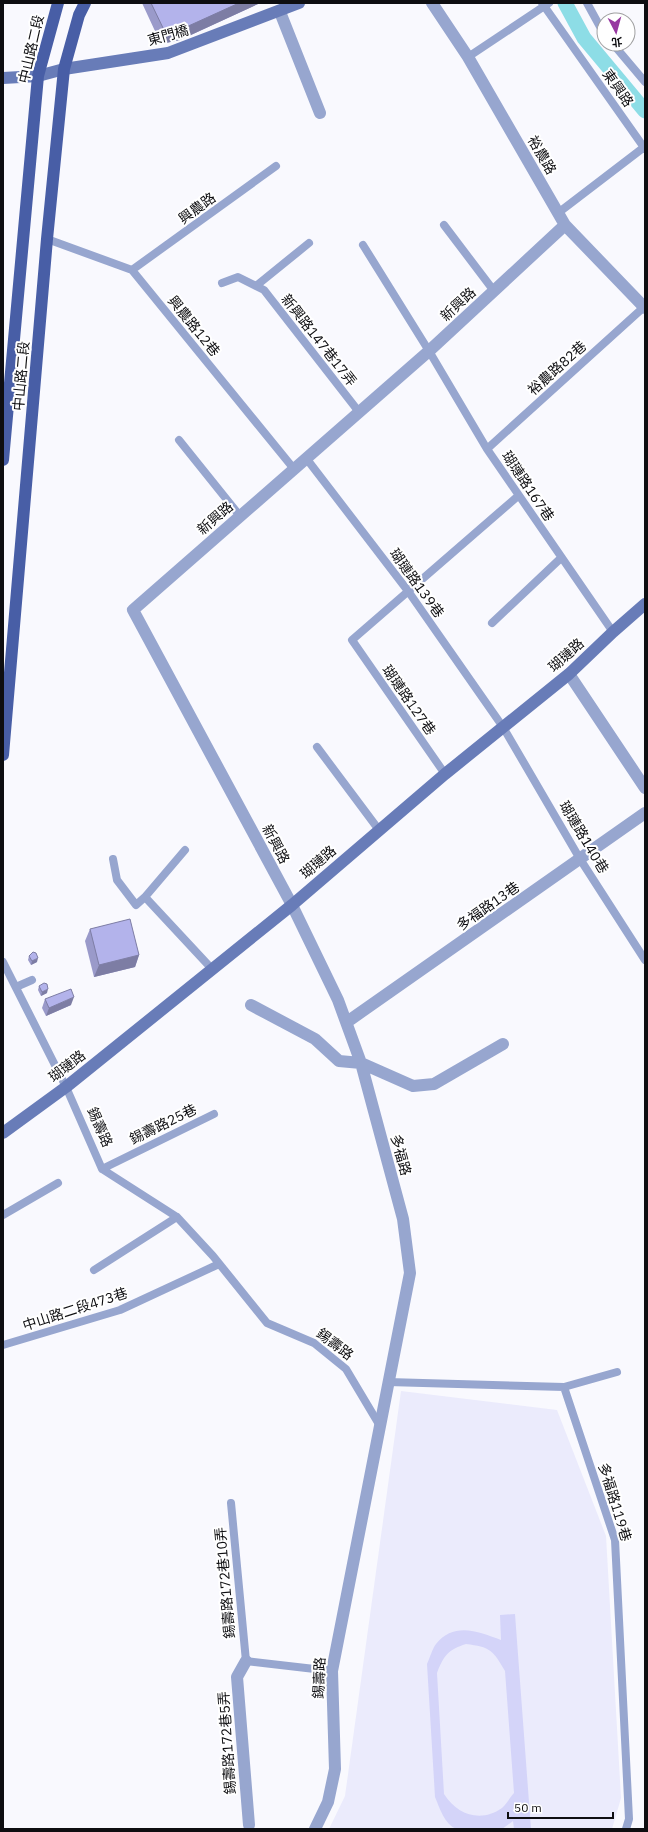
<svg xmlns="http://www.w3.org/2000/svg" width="648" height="1832" viewBox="0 0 648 1832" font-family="'IBM Plex Sans','Noto Sans TC',sans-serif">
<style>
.built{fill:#ebebfc}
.green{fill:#d4d4f9;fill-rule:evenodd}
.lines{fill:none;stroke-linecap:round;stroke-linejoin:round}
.canal{stroke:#8ddde6;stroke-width:15}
.lane{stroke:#97a6cf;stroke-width:8}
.street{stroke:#97a6cf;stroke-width:12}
.secondary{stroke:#687cb8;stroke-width:12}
.primary{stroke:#485ea6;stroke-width:12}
.wall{fill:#9a9aca}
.shaded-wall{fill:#7d7da4}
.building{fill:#b3b3eb;stroke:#7d7da4}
.labels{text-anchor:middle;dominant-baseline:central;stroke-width:4;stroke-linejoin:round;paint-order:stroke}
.street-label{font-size:14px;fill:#0e0e11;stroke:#fff}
</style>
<rect width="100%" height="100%" fill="#f9f9fe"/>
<path class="built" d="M401,1391L557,1410L606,1536L621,1798L612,1829H329L345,1796Z"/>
<path class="green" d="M515,1614L531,1829H514L513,1821L502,1829H456C444,1823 440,1809 435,1797L427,1664C430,1658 432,1649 436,1644C454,1621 480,1632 501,1640L500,1615ZM466,1644C490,1647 493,1650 505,1671L514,1793C510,1797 507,1804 502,1808C481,1823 457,1815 444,1794L437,1673C444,1655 448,1650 466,1644Z"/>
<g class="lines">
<path class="canal" d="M565,3L584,38L645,111"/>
<path class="lane" d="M542,3L645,149
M587,3L604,34
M613,44L645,82
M468,57L549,3
M558,213L643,148
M444,225L494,291
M47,239L132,270L294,469
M363,245L429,351L487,449L613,632
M132,270L276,166
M222,283L238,277L264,290L359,412
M256,286L309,243
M179,440L240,516
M487,449L644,307
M306,458L408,591L503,727L580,859L645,960
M492,623L561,558
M317,747L379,830
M445,774L352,640L518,496
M113,859L117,880L136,905L145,897L212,969
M145,897L185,850
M3,962L66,1087L102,1169L177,1217L213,1256L267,1323L314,1343L346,1369L380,1426
M16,987L32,980
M102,1169L214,1114
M3,1215L58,1183
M94,1270L177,1217
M3,1345L120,1310L219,1264
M388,1382L564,1387L615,1540L629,1819L626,1829
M564,1387L617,1372
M231,1503L246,1661L332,1671"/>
<path class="street" d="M432,3L468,57L565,225L645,308
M280,12L320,113
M569,674L645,788
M251,1005L315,1039L339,1061L361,1063L413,1086L434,1084L503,1044
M347,1022L645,813
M246,1661L237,1677L249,1825
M315,1829L328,1802L335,1769L332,1671L410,1273L403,1219L361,1063L338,1000L292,905L133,610L429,351L565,225"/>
<path class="secondary" d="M3,78L38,76L64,69L168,53L299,3
M3,1133L66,1087L292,905L445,774L569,674L613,632L645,604"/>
<path class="primary" d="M3,460L38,76L58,3
M3,755L47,239L64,69L79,15L85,3"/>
</g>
<path class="wall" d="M142,3H259L258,4L180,40L161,44Z
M90,929L139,955L135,967L94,977L85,941Z
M29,956L37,962L31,965L28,960Z
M39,986L47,993L41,996L38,990Z
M45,999L71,1005L46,1016L42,1008Z"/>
<path class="shaded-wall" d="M239,3H259L258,4L180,40L161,44L165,32Z
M139,955L135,967L94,977L99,965Z
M38,958L37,962L31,965L32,961Z
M48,989L47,993L41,996L42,992Z
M74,997L71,1005L46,1016L49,1008Z"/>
<path class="building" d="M151,3H239L184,28L165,32Z
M130,919L139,955L99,965L90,929Z
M33,952L36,953L38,958L32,961L29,956Z
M44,983L47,984L48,989L42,992L39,986Z
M71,989L74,997L49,1008L45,999Z"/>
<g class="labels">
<g class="street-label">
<text transform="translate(168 35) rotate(-16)">東門橋</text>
<text transform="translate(31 49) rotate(-77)">中山路二段</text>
<text transform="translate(618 88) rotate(55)">東興路</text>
<text transform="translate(542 155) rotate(60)">裕農路</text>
<text transform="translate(197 208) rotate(-36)">興農路</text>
<text transform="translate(458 304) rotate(-43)">新興路</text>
<text transform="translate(194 326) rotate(51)">興農路12巷</text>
<text transform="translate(319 340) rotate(52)">新興路147巷17弄</text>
<text transform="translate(557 368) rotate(-42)">裕農路82巷</text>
<text transform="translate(21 376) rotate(-85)">中山路二段</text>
<text transform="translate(528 486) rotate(56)">瑚璉路167巷</text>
<text transform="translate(215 518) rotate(-41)">新興路</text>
<text transform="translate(417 583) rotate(54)">瑚璉路139巷</text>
<text transform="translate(566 655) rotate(-42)">瑚璉路</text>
<text transform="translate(409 700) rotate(55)">瑚璉路127巷</text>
<text transform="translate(584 837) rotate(59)">瑚璉路140巷</text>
<text transform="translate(276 844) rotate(62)">新興路</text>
<text transform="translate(318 862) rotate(-41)">瑚璉路</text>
<text transform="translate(488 906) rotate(-35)">多福路13巷</text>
<text transform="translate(67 1066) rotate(-38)">瑚璉路</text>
<text transform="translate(163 1124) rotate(-26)">錫壽路25巷</text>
<text transform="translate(100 1127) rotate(66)">錫壽路</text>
<text transform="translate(401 1155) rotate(75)">多福路</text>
<text transform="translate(75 1309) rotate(-18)">中山路二段473巷</text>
<text transform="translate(335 1344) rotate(37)">錫壽路</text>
<text transform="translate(615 1502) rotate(73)">多福路119巷</text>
<text transform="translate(225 1583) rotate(-95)">錫壽路172巷10弄</text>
<text transform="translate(319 1678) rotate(-87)">錫壽路</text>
<text transform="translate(227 1743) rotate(-94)">錫壽路172巷5弄</text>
</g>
</g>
<rect width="648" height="1832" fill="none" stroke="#0e0e11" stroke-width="8"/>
<g transform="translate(616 32) rotate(174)"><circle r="19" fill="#ffffff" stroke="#9f9fa0"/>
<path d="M0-3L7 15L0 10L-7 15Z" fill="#9738a1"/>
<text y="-6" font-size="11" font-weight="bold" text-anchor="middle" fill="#0e0e11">北</text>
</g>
<path d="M508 1812v6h105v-6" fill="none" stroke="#0e0e11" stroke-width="2"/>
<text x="514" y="1812" font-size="12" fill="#0e0e11" stroke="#ffffff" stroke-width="3" paint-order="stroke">50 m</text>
</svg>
